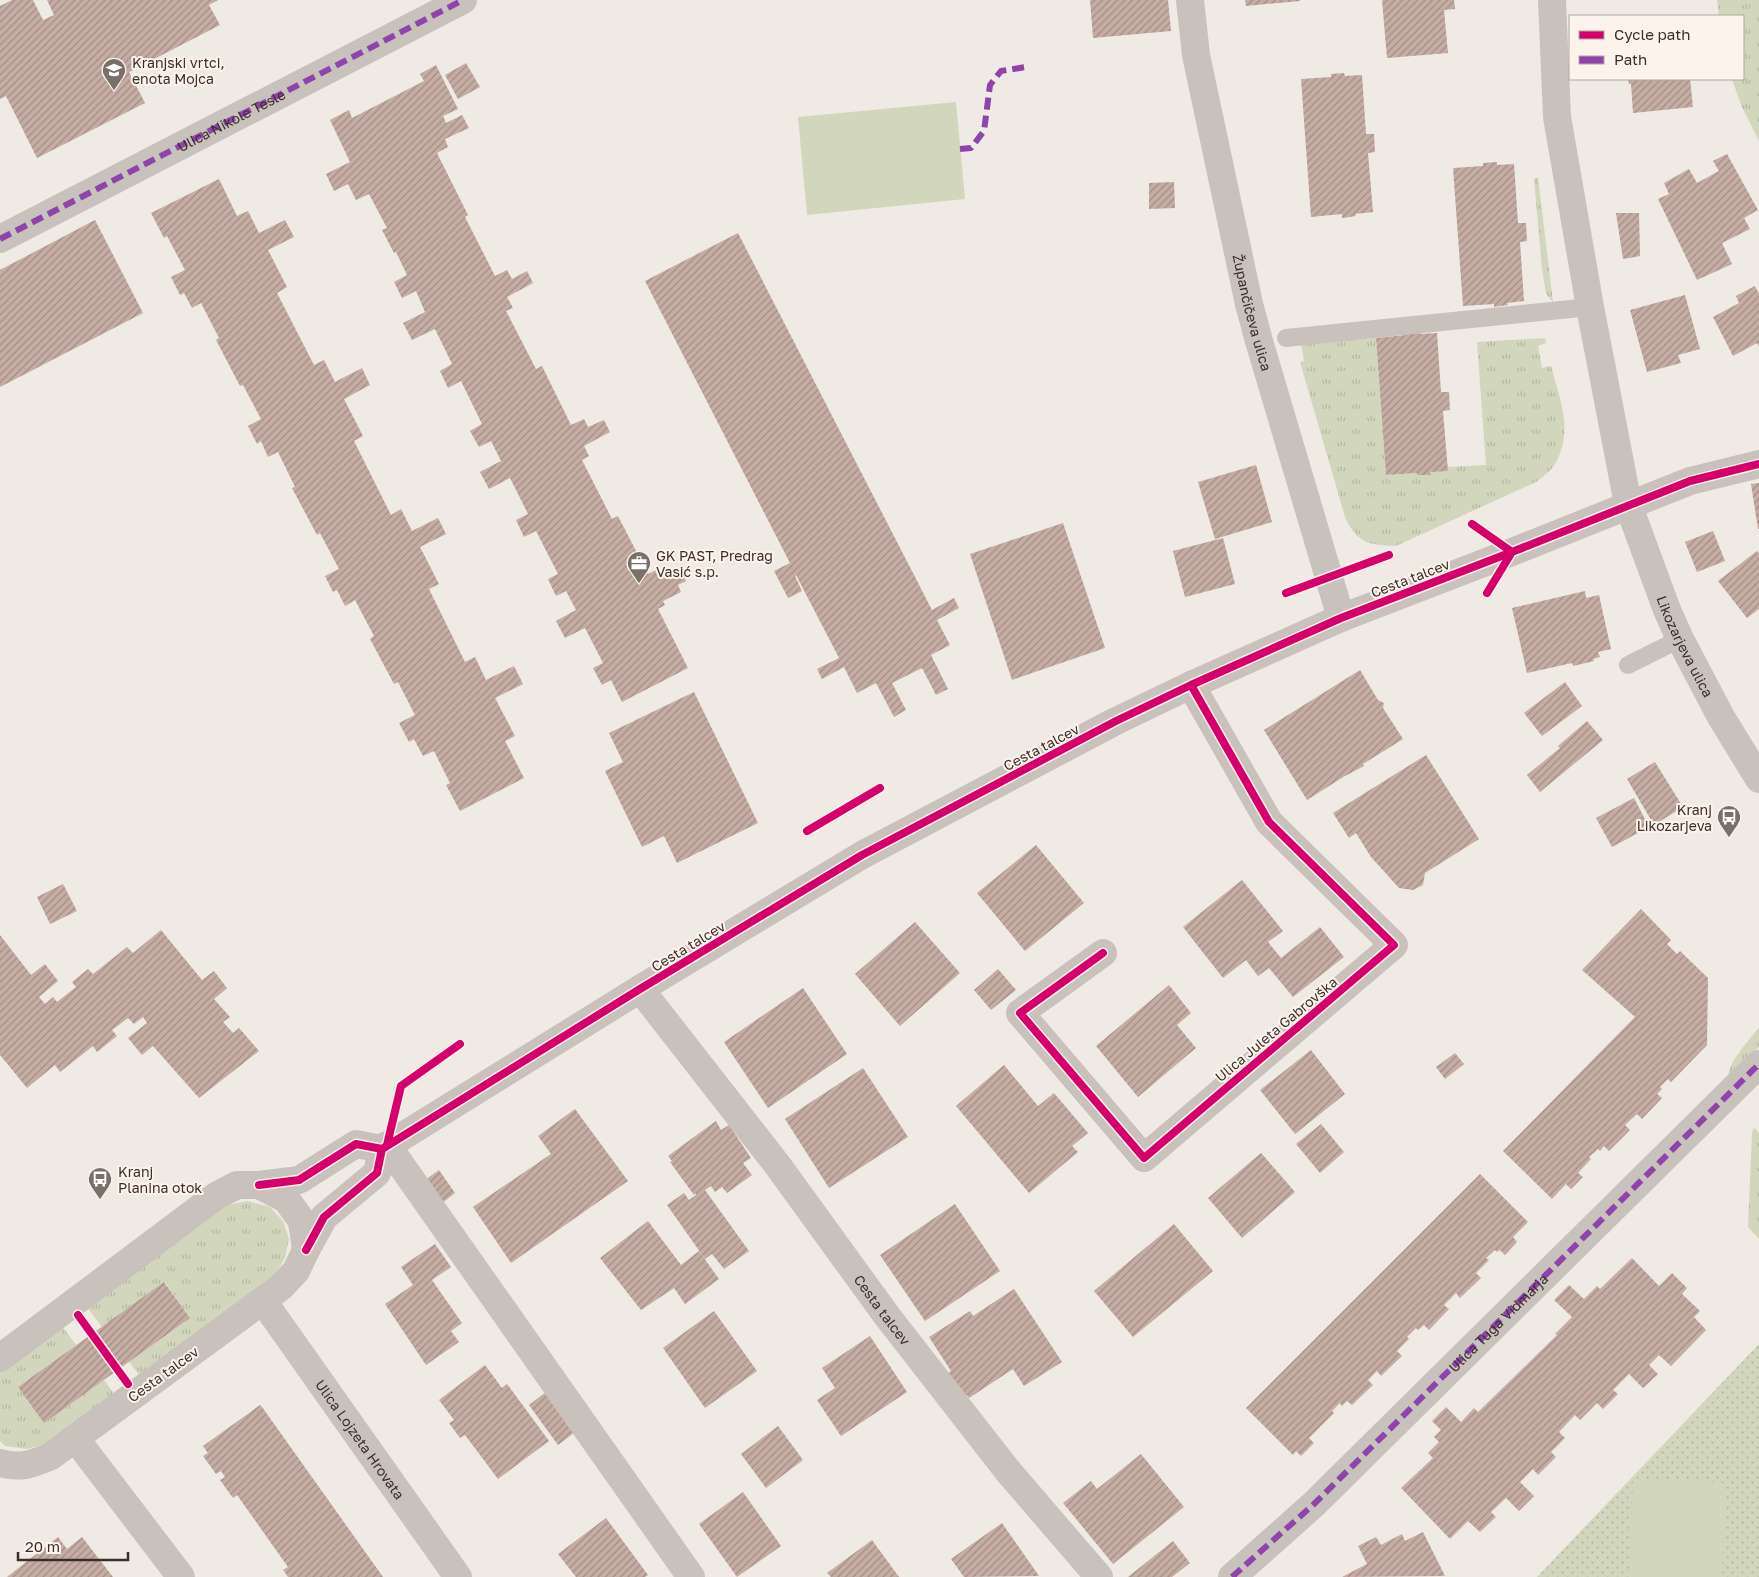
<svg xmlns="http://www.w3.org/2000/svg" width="1759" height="1577" viewBox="0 0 1759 1577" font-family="'Golos Text',sans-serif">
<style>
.grass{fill:url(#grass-tufts)}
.park{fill:url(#park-dots)}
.garden{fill:#d2d6bd}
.building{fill:url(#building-hatch)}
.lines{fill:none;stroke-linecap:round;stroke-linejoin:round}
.lane{stroke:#c9c2bc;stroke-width:18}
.street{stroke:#c9c2bc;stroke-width:28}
.quiet{stroke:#8e44ad;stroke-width:6;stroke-dasharray:12 6;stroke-linecap:butt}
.cycleway-casing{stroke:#fcf4ec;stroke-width:11}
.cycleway{stroke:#d6006c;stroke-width:8}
.labels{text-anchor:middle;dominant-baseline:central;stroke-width:4;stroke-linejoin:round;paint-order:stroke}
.poi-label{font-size:14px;fill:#3b2e29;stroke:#fcf4ec;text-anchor:start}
.street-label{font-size:14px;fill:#3b2e29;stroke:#fcf4ec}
</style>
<defs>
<pattern id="grass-tufts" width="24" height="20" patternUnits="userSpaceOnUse" patternTransform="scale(1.25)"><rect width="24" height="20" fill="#d2d6bd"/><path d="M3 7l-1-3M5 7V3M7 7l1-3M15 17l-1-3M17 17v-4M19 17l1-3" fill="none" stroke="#b5b8a2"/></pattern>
<pattern id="park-dots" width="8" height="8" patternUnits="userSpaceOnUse" patternTransform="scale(1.25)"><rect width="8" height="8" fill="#d2d6bd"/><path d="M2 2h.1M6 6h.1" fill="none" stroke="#b5b8a2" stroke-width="1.8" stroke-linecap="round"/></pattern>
<pattern id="building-hatch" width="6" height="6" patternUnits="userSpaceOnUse" patternTransform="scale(1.25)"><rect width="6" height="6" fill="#c5ada4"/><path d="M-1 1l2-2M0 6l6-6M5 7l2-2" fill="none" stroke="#a18d86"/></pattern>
</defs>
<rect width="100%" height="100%" fill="#f0eae4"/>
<path class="grass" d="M1717,0H1759V141L1741,105L1732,79H1743V16H1719Z
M1538,177L1553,302L1546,294L1542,269L1534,179Z
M1376,338L1386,475L1417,473L1418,475H1430V472L1447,467L1486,465L1477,342L1545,338L1546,343L1538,346L1542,368L1551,366C1560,400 1574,431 1555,464C1551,471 1543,476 1538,481L1396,546C1368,545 1357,543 1345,517L1300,362L1304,361L1301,344Z
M1759,1027V1047L1728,1077C1730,1059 1749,1041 1759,1027Z
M1754,1127L1759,1133V1239L1748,1227L1752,1133Z
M247,1201L270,1207L283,1221L289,1239L285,1258L273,1278L140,1376L129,1362L190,1318L165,1282L102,1327L87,1307L223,1206Z
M62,1326L76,1345L18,1387L44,1422L104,1380L115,1395L48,1443L27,1449L5,1446L0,1441V1370Z"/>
<path class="park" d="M1759,1344V1577H1537Z"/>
<path class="garden" d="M956,102L965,199L807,215L798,117Z
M1633,1479L1726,1483L1722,1577H1629Z"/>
<path class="building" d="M12,0H33L43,20L54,15L47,0H218L209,5L220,25L129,72L145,103L37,158L6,96L0,99V6Z
M1090,0H1168L1171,31L1093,38Z
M1245,0H1300V1L1246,6Z
M1382,0H1454L1455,9L1444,10L1448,53L1387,58Z
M466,63L480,87L458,99L445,75Z
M436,65L458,109L443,116L446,123L462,115L469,128L445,139L448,147L437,153L468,215L465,217L495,276L507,270L512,279L527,271L533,283L507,297L513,308L506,311L536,369L542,366L571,425L584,419L588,427L604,420L610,432L584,446L589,456L582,460L612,519L618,516L648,574L660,568L664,576L680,568L686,581L678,585L681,592L663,601L665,605L658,609L688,668L622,702L611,680L602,685L593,668L603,663L585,628L565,638L556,621L576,610L566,591L556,596L548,579L558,574L536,531L524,537L516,520L528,514L510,478L489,489L480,472L501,461L491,441L479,447L470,431L482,424L461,381L448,388L440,371L452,364L435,329L412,340L403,323L425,312L416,291L402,298L394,282L407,275L396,252L394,253L382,230L387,228L369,194L356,200L348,184L334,191L326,174L350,162L330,120L349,110L352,118L424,81L420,74Z
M1344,73L1345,76L1362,75L1366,134H1374L1375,152L1368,153L1373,212L1355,214L1356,216L1342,218V214L1311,217L1301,79L1331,77V74Z
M1628,79H1690L1693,107L1633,113L1631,84H1629Z
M1727,154L1758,210L1744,218L1750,229L1722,243L1732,264L1697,280L1658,199L1669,194L1664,183L1689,169L1697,183L1719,171L1713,161Z
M1497,162V165L1514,164L1518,223H1526L1527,241L1520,242L1524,301L1507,303L1508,305L1494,307V304L1463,306L1453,168L1483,166V163Z
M219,179L237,216L248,211L259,233L285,220L294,237L268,250L287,287L277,293L314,365L324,360L335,382L362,368L370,385L344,399L363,436L354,441L391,515L401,509L412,531L438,518L446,534L420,547L439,584L429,589L465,662L475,657L486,680L514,666L523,684L495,698L515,736L505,741L524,778L460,811L446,785L450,783L434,751L423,756L414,739L409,742L399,723L415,715L398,682L394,684L370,639L374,636L355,600L345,606L337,590L333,592L325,576L339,569L320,533L317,535L292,488L295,487L278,452L268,457L261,441L257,444L248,426L261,419L243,385L240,386L216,340L219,338L201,303L192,308L184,293L180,295L171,277L185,270L167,236L164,238L151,213Z
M1174,182L1175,208L1149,209V183Z
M1616,213H1639L1640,256L1623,259Z
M95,220L143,313L0,387V270Z
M738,233L932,610L954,598L959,608L937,620L950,645L931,655L948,689L936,695L922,668L892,683L906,710L894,717L876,683L857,693L844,667L822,679L817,669L839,658L796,575L795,576L802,591L788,598L774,571L790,563L645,281Z
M1755,286L1759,294V347L1757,343L1733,356L1713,317L1739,303L1736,296Z
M1685,295L1700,349L1678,355L1681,363L1647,372L1630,310Z
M1419,331L1420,334L1437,333L1441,392H1449L1450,410L1443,411L1448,471L1430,472L1431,475H1417V473L1386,475L1376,338L1406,335V332Z
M1256,465L1272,522L1215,539L1198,482Z
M1759,483V529H1758L1751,484Z
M1063,523L1105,648L1012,680L970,554Z
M1713,531L1725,561L1697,572L1685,542Z
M1223,538L1235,584L1185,597L1173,551Z
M1757,551L1759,554V609L1747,618L1718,581Z
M1585,591L1586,598L1599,595L1611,649L1598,652L1600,657L1593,659L1594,661L1573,666L1572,663L1527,673L1512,608Z
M1360,670L1378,700L1384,703L1383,708L1403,739L1363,764L1364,766L1345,776L1307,800L1264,730Z
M1565,682L1582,706L1542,736L1524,713Z
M694,692L758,823L677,863L664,836L642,847L605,771L623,762L609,733Z
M1587,721L1603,740L1540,792L1527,775L1560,748L1558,746Z
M1426,755L1479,839L1425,873L1423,885L1413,890L1399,888L1371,857L1356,833L1349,838L1333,813Z
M1655,762L1683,807L1654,825L1627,779Z
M1634,798L1649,827L1612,847L1596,818Z
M1036,845L1084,903L1025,951L977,893Z
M1242,880L1283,931L1268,942L1281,958L1320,927L1344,957L1293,997L1269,968L1258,976L1246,960L1223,978L1183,927Z
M63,884L77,911L50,924L37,897Z
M1641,909L1671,940L1667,944L1677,954L1680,951L1708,978L1707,1045L1671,1082L1668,1079L1660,1087L1662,1089L1657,1094L1662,1098L1642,1119L1637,1114L1625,1125L1630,1130L1609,1151L1604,1146L1600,1151L1598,1149L1589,1157L1591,1159L1578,1173L1583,1177L1571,1189L1566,1184L1552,1199L1503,1151L1635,1017L1582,970Z
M915,922L960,973L900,1026L855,974Z
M161,930L202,980L214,971L227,988L214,999L230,1017L223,1022L233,1033L239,1028L259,1051L199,1098L153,1046L142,1055L128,1038L147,1023L143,1017L134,1024L128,1018L112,1030L117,1036L97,1052L93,1046L60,1072L55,1065L27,1088L0,1055V935L31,975L45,964L58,981L39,997L45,1004L53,997L57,1002L76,987L72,982L88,969L93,974L127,947L133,953Z
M998,969L1016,990L991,1010L974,990Z
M1169,985L1191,1013L1177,1025L1196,1048L1138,1097L1096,1046Z
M803,988L847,1054L768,1108L724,1042Z
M1311,1050L1345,1094L1295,1134L1260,1090Z
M1455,1053L1464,1064L1445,1079L1436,1067Z
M1004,1065L1038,1106L1054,1093L1088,1133L1072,1146L1078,1152L1029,1193L956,1106Z
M863,1068L908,1137L829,1188L785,1119Z
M575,1109L628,1181L511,1263L473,1207L551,1154L538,1136Z
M716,1121L721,1130L729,1125L751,1158L743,1163L752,1175L727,1193L722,1187L715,1192L711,1186L705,1190L749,1251L724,1269L712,1254L705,1259L667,1205L684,1193L689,1200L696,1195L695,1193L694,1195L670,1162L672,1161L668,1156Z
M1321,1124L1344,1152L1320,1173L1296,1144Z
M1261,1153L1295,1192L1242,1238L1208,1198Z
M439,1170L455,1193L441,1204L425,1180Z
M1480,1174L1528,1222L1513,1237L1517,1242L1505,1255L1500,1250L1497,1252L1495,1250L1486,1258L1489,1260L1476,1273L1481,1278L1460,1298L1456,1293L1444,1305L1449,1309L1429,1330L1424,1325L1418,1330L1416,1328L1407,1337L1409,1339L1397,1351L1402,1356L1381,1376L1377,1371L1368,1380L1373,1385L1352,1405L1347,1401L1342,1406L1340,1403L1332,1411L1334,1413L1309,1438L1314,1443L1301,1456L1296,1451L1293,1455L1246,1408Z
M955,1204L1000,1271L925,1321L880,1255Z
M648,1221L681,1265L699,1251L719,1279L685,1304L674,1288L641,1310L600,1258Z
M1174,1224L1213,1271L1133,1337L1094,1291Z
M435,1244L451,1267L432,1280L462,1323L451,1331L459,1342L426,1365L385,1304L413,1285L401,1267Z
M1632,1258L1659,1286L1672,1273L1687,1288L1682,1294L1700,1311L1694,1317L1706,1330L1671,1366L1659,1355L1649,1365L1658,1374L1643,1388L1629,1374L1613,1390L1618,1394L1603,1409L1597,1403L1580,1420L1575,1415L1559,1432L1565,1438L1551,1452L1556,1457L1538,1475L1533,1469L1520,1482L1534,1496L1519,1511L1506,1498L1491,1512L1496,1517L1480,1532L1468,1521L1450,1539L1401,1488L1433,1458L1428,1453L1439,1442L1434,1437L1441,1430L1432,1421L1446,1407L1461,1422L1474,1408L1478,1412L1557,1335L1555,1334L1572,1317L1554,1300L1569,1285L1584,1299L1597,1286L1600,1289Z
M164,1282L190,1318L44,1423L18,1387Z
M1014,1289L1062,1362L1024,1386L1013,1369L969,1398L967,1395L964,1397L948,1373L951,1371L929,1337L970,1311L973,1316Z
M714,1311L757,1371L705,1408L663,1348Z
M870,1336L907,1392L841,1436L817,1400L835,1388L822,1368Z
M485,1365L502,1388L507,1384L549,1441L498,1479L465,1435L460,1438L449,1423L454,1420L439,1400Z
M546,1392L575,1432L558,1445L529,1405Z
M260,1405L262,1407L383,1577H288L283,1570L288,1567L237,1495L233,1498L220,1480L225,1477L221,1471L216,1474L203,1456L208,1453L203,1446Z
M778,1426L803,1460L766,1488L741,1454Z
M1141,1454L1184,1507L1113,1564L1063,1503L1091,1481L1097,1489Z
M743,1492L781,1546L737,1577L699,1524Z
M606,1518L648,1575L645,1577H576L558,1554Z
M1002,1523L1039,1576L964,1577L951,1559Z
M1423,1532L1445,1576L1342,1577L1367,1564L1358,1546L1376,1537L1381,1545L1402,1534L1405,1541Z
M58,1537L67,1549L82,1537L113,1577H7Z
M872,1540L899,1577H831L827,1573Z
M1173,1541L1190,1563L1172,1577H1128Z"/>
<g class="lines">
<path class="lane" d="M1286,338L1590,307
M1628,665L1680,639"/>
<g class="street">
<path id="s1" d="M1190,0L1196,55L1249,304L1259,341L1341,618"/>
<path id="s2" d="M1552,0L1557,117L1590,307L1628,504L1667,610L1680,639L1721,717L1759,779"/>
<path id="s3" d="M0,239L463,0"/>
<path d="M1103,953L1020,1013L1144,1158L1394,945L1269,822L1191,685"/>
<path id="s4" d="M640,989L776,1163L887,1316L1007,1470L1099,1577"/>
<path d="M387,1145L691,1577"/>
<path d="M259,1185L299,1180L356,1144L382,1149"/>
<path d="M306,1250L324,1217L377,1173L382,1149L640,989L862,855L1116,721L1191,685L1341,618L1512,552L1690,481L1759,464"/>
<path id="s5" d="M263,1301L458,1577"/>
<path d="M0,1358L216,1196L237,1185H259L286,1199L302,1221L306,1250L296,1271L281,1287L51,1456C32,1464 21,1469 0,1463"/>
<path d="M75,1438L181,1577"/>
<path d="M1232,1577L1314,1504L1759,1064"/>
</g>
<g class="quiet">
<path d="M960,149L971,148L984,131L990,85L1001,71L1026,67"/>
<path d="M0,239L463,0"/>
<path id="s6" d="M1232,1577L1314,1504L1759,1064"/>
</g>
<g class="cycleway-casing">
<path id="cycleway" d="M1472,524L1512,552L1487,593
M1286,593L1389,555
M807,831L880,788
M1103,953L1020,1013L1144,1158L1394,945L1269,822L1191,685
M387,1145L401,1086L460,1044
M259,1185L299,1180L356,1144L382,1149
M306,1250L324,1217L377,1173L382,1149L640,989L862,855L1116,721L1191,685L1341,618L1512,552L1690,481L1759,464
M78,1315L128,1384"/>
</g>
<use href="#cycleway" class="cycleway"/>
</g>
<defs>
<g id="school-pin" transform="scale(1.25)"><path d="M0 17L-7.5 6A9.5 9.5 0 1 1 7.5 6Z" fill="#7a706a" stroke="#fcf4ec"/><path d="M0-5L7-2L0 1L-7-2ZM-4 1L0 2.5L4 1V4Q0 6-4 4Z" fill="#fff"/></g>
<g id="office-pin" transform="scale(1.25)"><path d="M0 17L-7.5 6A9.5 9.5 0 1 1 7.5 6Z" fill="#7a706a" stroke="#fcf4ec"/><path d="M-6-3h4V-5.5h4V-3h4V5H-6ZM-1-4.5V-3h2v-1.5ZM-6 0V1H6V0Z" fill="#fff"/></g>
<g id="bus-pin" transform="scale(1.25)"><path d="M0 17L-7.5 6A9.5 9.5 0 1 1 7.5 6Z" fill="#7a706a" stroke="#fcf4ec"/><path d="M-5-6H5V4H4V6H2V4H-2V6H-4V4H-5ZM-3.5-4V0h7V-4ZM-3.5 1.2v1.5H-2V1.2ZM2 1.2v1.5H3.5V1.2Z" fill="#fff"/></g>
</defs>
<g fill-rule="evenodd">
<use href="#school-pin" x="114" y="70"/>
<use href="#office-pin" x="639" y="563"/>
<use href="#bus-pin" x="1729" y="817"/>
<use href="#bus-pin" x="100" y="1179"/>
</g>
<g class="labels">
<g class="poi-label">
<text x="132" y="62">Kranjski vrtci,<tspan x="132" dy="16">enota Mojca</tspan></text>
<text x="656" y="555">GK PAST, Predrag<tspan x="656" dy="16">Vasić s.p.</tspan></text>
<text x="1712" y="809" text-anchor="end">Kranj<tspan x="1712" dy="16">Likozarjeva</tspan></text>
<text x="118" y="1171">Kranj<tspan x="118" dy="16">Planina otok</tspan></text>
</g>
<g class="street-label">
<text stroke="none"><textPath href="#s3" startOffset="260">Ulica Nikole Tesle</textPath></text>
<text stroke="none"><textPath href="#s1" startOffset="319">Župančičeva ulica</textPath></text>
<text transform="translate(1410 578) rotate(-21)">Cesta talcev</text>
<text stroke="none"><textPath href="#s2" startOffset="664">Likozarjeva ulica</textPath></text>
<text transform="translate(1041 747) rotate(-28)">Cesta talcev</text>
<text transform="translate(688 946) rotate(-31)">Cesta talcev</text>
<text transform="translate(1276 1029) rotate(-40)">Ulica Juleta Gabrovška</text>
<text stroke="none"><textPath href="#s4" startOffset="402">Cesta talcev</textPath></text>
<text stroke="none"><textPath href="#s6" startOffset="368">Ulica Tuga Vidmarja</textPath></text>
<text transform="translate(163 1374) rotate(-36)">Cesta talcev</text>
<text stroke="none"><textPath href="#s5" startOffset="169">Ulica Lojzeta Hrovata</textPath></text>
</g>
</g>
<rect x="1569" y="15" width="175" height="65" fill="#fcf4ec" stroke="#afa59e"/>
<rect x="1579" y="31" width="25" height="8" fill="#d6006c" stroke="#afa59e"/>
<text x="1614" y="40" font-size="15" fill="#3b2e29">Cycle path</text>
<rect x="1579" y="56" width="25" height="8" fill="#8e44ad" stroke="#afa59e"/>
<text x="1614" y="65" font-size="15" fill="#3b2e29">Path</text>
<path d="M18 1552v8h110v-8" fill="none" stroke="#3b2e29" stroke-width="2.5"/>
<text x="25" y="1552" font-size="15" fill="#3b2e29" stroke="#fcf4ec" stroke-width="4" paint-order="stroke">20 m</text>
</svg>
